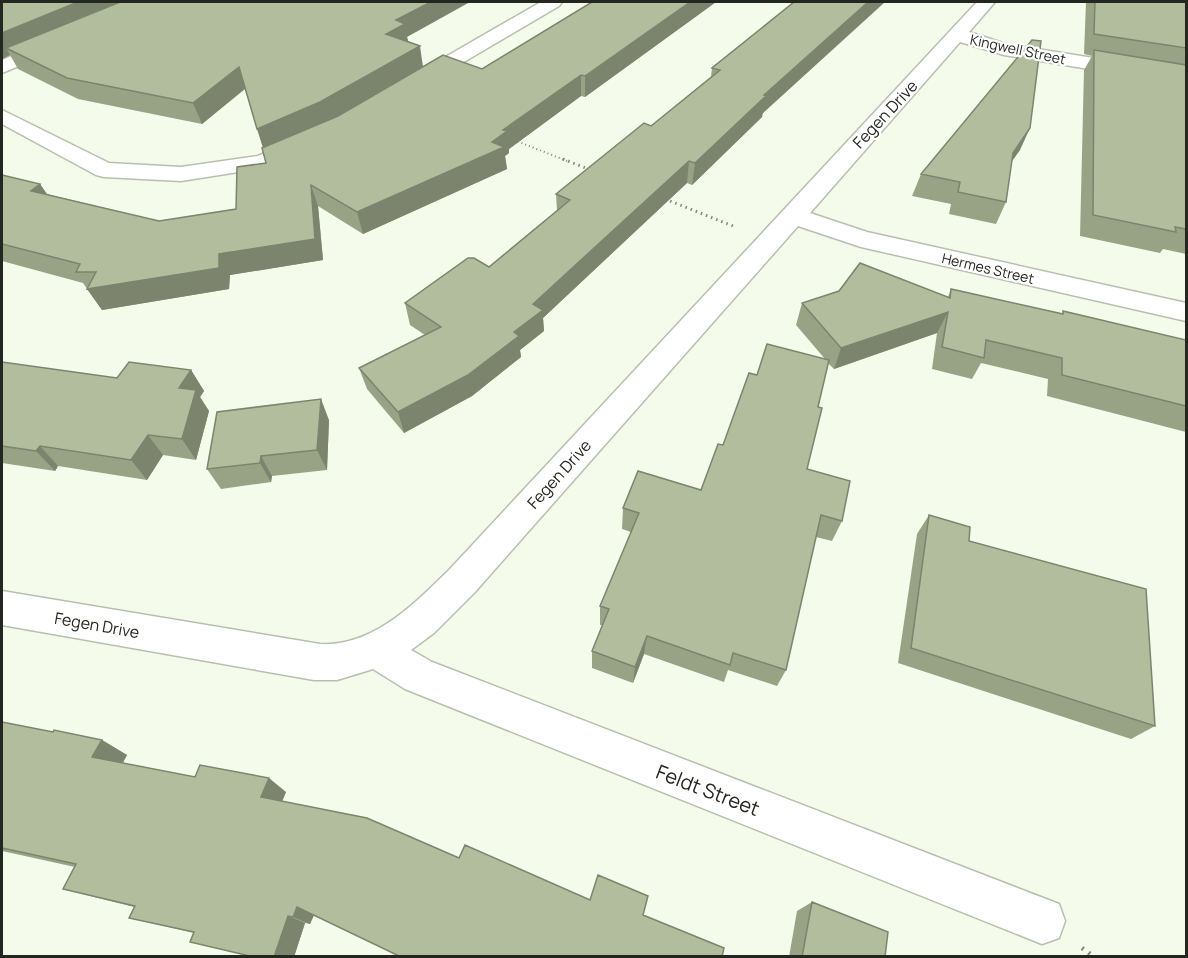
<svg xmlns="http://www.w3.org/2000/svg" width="1188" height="958" viewBox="0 0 1188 958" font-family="Manrope,sans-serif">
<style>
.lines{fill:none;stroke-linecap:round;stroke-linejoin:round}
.minor-casing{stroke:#b9bfb0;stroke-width:3}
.path-far2{stroke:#83877c;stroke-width:2;stroke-dasharray:1 3;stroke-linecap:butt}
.path-far1{stroke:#83877c;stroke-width:3;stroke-dasharray:1.5 4;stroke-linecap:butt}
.path{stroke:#83877c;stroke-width:4.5;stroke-dasharray:2 6;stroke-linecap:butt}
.minor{fill:#fff;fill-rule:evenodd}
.wall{fill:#98a386}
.shaded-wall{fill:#7c846d}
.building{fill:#b1bd9c;stroke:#7c846d;stroke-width:1.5}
.labels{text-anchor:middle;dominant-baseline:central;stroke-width:4.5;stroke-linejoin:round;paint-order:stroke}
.far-street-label{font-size:14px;fill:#242620;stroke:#fff}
.street-label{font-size:16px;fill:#242620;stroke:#fff}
.near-street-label{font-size:20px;fill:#242620;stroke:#fff}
</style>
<rect width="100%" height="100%" fill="#f5fbeb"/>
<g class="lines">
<g class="minor-casing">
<path id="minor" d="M541,2H562L559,6L423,86L416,88L409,86L406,82L409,78Z
M977,2H995L969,32L1006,44L1186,73V85L1004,55L960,42L810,213L867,232L1186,303V321L861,247L798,226L475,592L434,633L411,650L432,662L1059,904L1065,921L1059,938L1042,944L405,689L373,669L337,680H314L2,625V591L320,644C373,647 414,604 449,570Z
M55,38L62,40L65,44L62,48L2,73V60Z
M2,110L109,163L181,167L258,156L305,136L313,138L316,143L313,148L271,167L181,181L104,177L96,175L2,124Z"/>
</g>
<path class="path-far2" d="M514,140L567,161"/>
<path class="path-far1" d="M563,159L591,170
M665,199L733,226"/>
<path class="path" d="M1082,948L1093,956"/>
<use href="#minor" class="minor"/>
</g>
<path class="wall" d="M2,2L407,37L408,42L423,66L482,69L592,2H716L585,97L581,96L509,149V153L505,156L507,169L363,234L318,206L323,260L230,275L229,289L102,310L83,283L2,261V175L40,184L47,194L159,221L236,209L266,163L263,147L245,89L202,124L78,99L18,69L10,55L2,59Z
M794,2L762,117L692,185L687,183L543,318L544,331L520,350L521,357L472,396L404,433L367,389L359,368L425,335L410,325L405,303L489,267L557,211L556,194L651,126L711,77L712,68Z
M1086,2H1186V254L1163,249L1160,253L1080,236L1084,70L1092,56L1084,54Z
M1020,150L1011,162L1006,202L996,224L949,214L951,204L912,196L921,174Z
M951,289L1062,314L1063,311L1186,340V432L1047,396L1048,379L981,363L972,379L932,369L937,333L834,369L828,363L818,407L807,469L842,521L832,541L816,537L786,670L777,686L728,670L724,682L644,654L633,683L592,668V651L602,625H600V606L631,532L622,529L623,508L701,490L757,375L825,359L796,325L802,303L839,291L948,297Z
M2,362L117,378L191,370L204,391L200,397L209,411L196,460L163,455L147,480L58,466L55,471L2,463Z
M329,420L327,470L272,476L271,482L221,489L207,469Z
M929,515L969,541L1155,726L1131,739L898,663L917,534Z
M2,722L53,732L102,740L127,755L123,763L195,777L286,792L282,801L590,900L643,915H314L310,924L305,923L294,957H253L194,933L129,918L134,907L63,889L75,867L2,851Z
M812,902L885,957H789L797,911Z"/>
<path class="shaded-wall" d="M78,2H135L6,48L10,55L2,59V33Z
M431,2H470L407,37L409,44L386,34L396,20Z
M690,2H716L585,97V76Z
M868,2H885L762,114V117L692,185L695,163L764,95Z
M420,46L423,67L326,123L264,151L257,129Z
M239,67L247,87L202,124L193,103Z
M581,75V96L509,149V153L505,156L507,169L363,234L357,212L492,142L503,130Z
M1030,128L1020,150L1002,175L1013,153Z
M689,161L687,183L543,318L544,331L520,350L521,357L472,396L404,433L398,412L514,332L533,304Z
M40,184L54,205L31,191Z
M311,185L318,206L323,260L230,275L229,289L102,310L87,289Z
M948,312L937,333L834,369L841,348Z
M191,370L204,391L200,397L209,411L196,460L182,439L179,388Z
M321,399L329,420L327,470L317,450Z
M148,435L163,455L147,480L131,460Z
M40,446L58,466L55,471L36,451Z
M261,456L272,476L271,482L260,463Z
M647,636L644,654L633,683L635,667Z
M102,740L127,755L118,771L92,757Z
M269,778L286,792L279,809L261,797Z
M297,907L314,915L310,924L293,917Z
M288,916L305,923L294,957H274Z"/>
<path class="building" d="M2,2H78L2,33Z
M120,2H431L396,20L405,24L386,34L420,46L320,102L257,129L239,67L193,103L67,78L6,48Z
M592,2H690L585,76L581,75L503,130L507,131L492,142L504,147L357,212L311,185L315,239L219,254V268L87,289L96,272H76L80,264L2,244V175L40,184L31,191L159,221L236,209L237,167L266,163L262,148L338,116L443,55L482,69Z
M794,2H868L764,95L766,96L695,163L689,161L533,304L543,310L514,332L519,336L468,375L398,412L359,368L441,327L405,303L468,258H474L489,267L570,200L556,194L644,123L651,126L720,70L712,68Z
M1095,2H1186V48L1094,34Z
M1032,40L1041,41L1030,128L1013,153L1006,202L958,192L960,182L921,174Z
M1094,50L1186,65V229L1175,227L1176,232L1093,215Z
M860,263L950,298L951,289L1063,314V311L1186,340V406L1062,375V358L986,340L984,358L942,347L948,312L841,348L802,303L839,291Z
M767,344L829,360L818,407L822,408L807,469L850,481L842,521L821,515L786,670L733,653L730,665L647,636L635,667L592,651L609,609L600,606L639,513L623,508L638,471L701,490L718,444L723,445L749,373L757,375Z
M2,362L117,378L129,362L191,370L179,388L196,390L182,439L148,435L131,460L40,446L36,451L2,446Z
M321,399L317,450L261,456L260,463L207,469L217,412Z
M929,515L970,527L969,541L1146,589L1155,726L911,648Z
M2,722L53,732L54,730L102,740L92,757L195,777L200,765L269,778L261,797L367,818L459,858L465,845L590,900L598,875L648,896L643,915L724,948L722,957H401L297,907L293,917L288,916L274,957H254L190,942L194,932L129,918L135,906L63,889L76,864L2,848Z
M812,902L888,932L885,957H802Z"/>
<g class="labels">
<g class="far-street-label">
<text transform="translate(1018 49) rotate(12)">Kingwell Street</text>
<text transform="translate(988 268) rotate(13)">Hermes Street</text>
</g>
<g class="street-label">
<text transform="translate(885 114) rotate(-47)">Fegen Drive</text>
<text transform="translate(559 474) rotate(-48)">Fegen Drive</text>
<text transform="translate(97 625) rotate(10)">Fegen Drive</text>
</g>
<g class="near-street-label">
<text transform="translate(708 790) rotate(21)">Feldt Street</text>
</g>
</g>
<rect width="1188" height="958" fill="none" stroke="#242620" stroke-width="6"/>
</svg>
